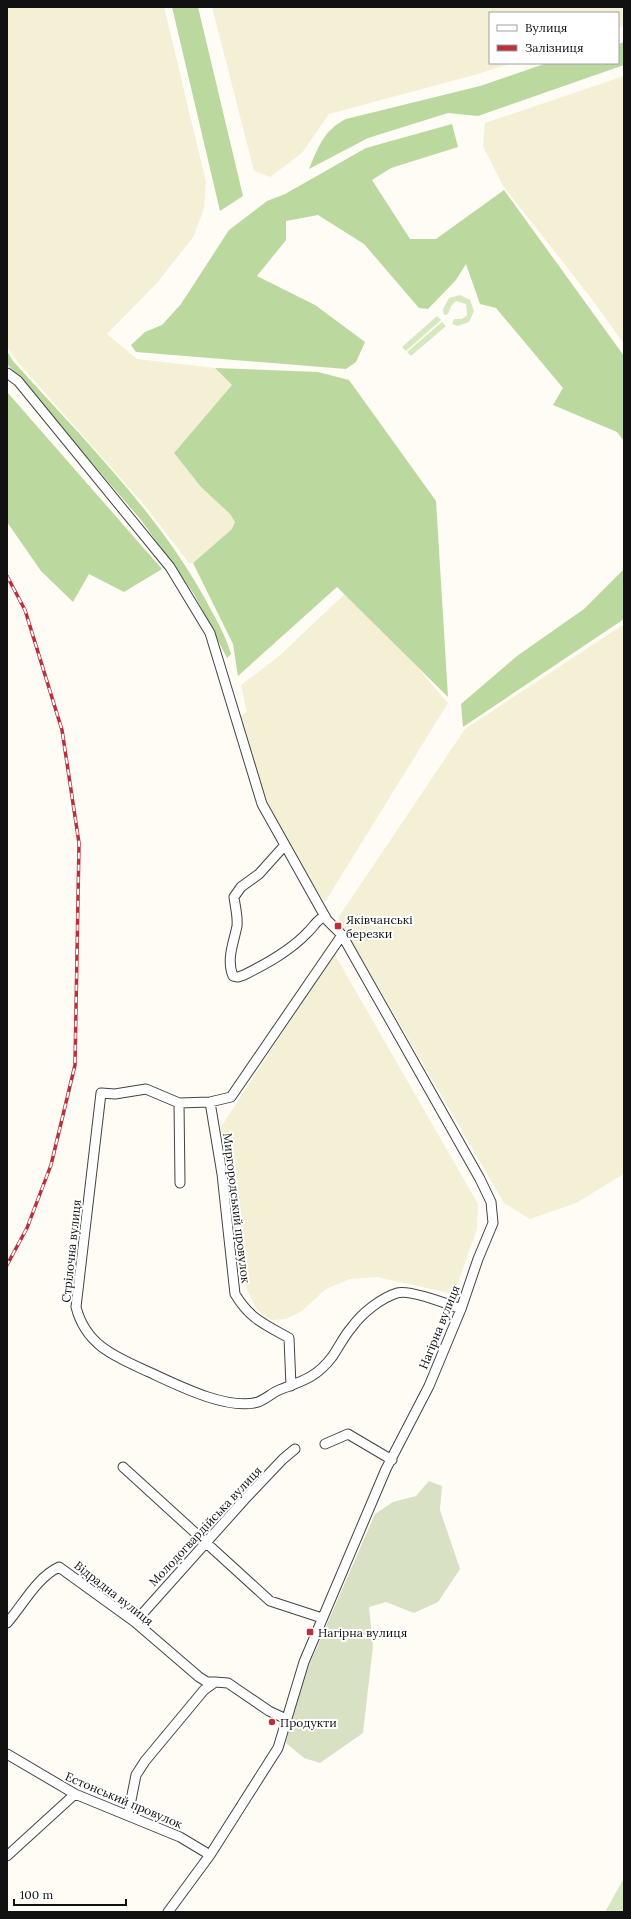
<svg xmlns="http://www.w3.org/2000/svg" width="631" height="1919" viewBox="0 0 631 1919" font-family="Lora,serif">
<style>
.farmland{fill:#f4f0d6}
.green{fill:#d6e8bf}
.forest{fill:#bbd89f}
.cemetery{fill:#d9e1c5}
.lines{fill:none;stroke-linecap:round;stroke-linejoin:round}
.street-casing{stroke:#444;stroke-width:11}
.street{stroke:#fff;stroke-width:9}
.rail-casing{stroke:#bb2f3b;stroke-width:3.5}
.rail{stroke:#fff;stroke-width:2;stroke-dasharray:6;stroke-linecap:butt}
.poi-dot{fill:#bb2f3b;stroke:#fff;stroke-width:1.5}
.labels{text-anchor:middle;dominant-baseline:central;stroke-width:4;stroke-linejoin:round;paint-order:stroke}
.poi-label{font-size:12px;fill:#111;stroke:#fff;text-anchor:start}
.street-label{font-size:12px;fill:#111;stroke:#fff}
</style>
<rect width="100%" height="100%" fill="#fefcf5"/>
<path class="farmland" d="M7,7H164L206,182L204,208L194,236L157,283L107,334L137,359L215,368L232,385L174,453L201,487L230,514L235,522L232,529L193,563H189L146,507L15,359L7,346Z
M212,7H624V26L618,28V13H490V63H512L478,74L329,114L302,153L270,177L254,171Z
M624,76V344L588,294L503,186L483,146L485,123Z
M350,589L448,703L325,902L300,865L264,795L239,717L247,712L241,685L278,657Z
M624,624V1174L576,1203L530,1219L504,1203L338,918L465,729Z
M334,953L478,1204L477,1229L454,1294L377,1277L350,1279L326,1289L302,1311L286,1319L272,1320L257,1310L238,1271L221,1127Z"/>
<path class="green" d="M460,295L470,300L474,311L469,322L458,326L452,324L454,319H462L467,315L466,304L456,301L451,306L448,314L444,315L443,309L449,298Z
M437,316L441,320L406,351L402,347Z
M442,322L446,326L411,356L407,352Z
M624,1878V1912H605Z"/>
<path class="forest" d="M172,7H198L243,196L220,211Z
M624,42V65L478,116L448,113L368,138L309,169C319,146 323,131 346,119L480,86L547,63H618V44Z
M452,124L458,147L391,168L372,180L410,239H436L504,190L624,356V441L617,432L553,405L563,388L496,308L480,304L466,264L456,280L428,309L419,308L364,244L318,215L286,221V240L257,276L315,305L365,342L356,362L346,369L136,352L131,345L145,332L162,325L181,304L229,230L267,201L285,194L366,148Z
M7,351L13,361C80,436 155,509 204,597C214,616 225,633 231,654L227,658L194,594L141,520L7,364Z
M215,368L318,372L349,380L436,501L448,697L337,587L238,676L233,644L193,563L232,529L235,522L230,514L201,487L174,453L232,385Z
M7,392L162,569L124,592L89,574L73,602L41,571L7,522Z
M624,569V619L463,727L461,704L517,656L584,609Z"/>
<path class="cemetery" d="M429,1481L442,1486L440,1510L460,1569L438,1602L414,1613L386,1602L369,1607L373,1646L363,1733L320,1763L304,1758L286,1743L297,1693L375,1514L393,1502L416,1496Z"/>
<g class="lines">
<g class="street-casing">
<path id="street" d="M7,373L18,381L170,567L210,633L262,804L327,920L342,935L480,1179L491,1202L493,1223L478,1259L461,1309L429,1386L386,1469L304,1662L278,1748L210,1855L168,1912
M285,845L259,874L241,887L234,897C235,906 238,916 237,926C234,942 226,959 233,976L238,977L244,975C266,964 290,951 307,933C314,927 316,920 325,916
M342,935L231,1097L210,1102L179,1103L146,1089L115,1094L101,1093L76,1307C86,1346 116,1357 149,1372C177,1385 228,1411 258,1402C266,1399 272,1393 279,1390C302,1381 316,1378 332,1357C339,1347 344,1336 352,1327C362,1313 381,1298 397,1293C409,1289 448,1304 461,1309
M210,1102L222,1174L235,1294C250,1319 264,1324 289,1338L291,1386
M179,1103L180,1183
M325,1444L348,1434L392,1460
M123,1467L270,1601L322,1618
M135,1622L245,1499L283,1459L295,1449
M7,1623C23,1605 36,1578 59,1567L135,1622L199,1677L207,1682H215
M7,1754L75,1794L180,1837L210,1855
M128,1815L136,1775L145,1761L204,1690L215,1682L228,1683L269,1711L286,1719
M7,1856L75,1794"/>
</g>
<use href="#street" class="street"/>
<g class="rail-casing">
<path id="rail" d="M7,576L25,610L62,730L79,843L75,1065L51,1165L27,1228L7,1265"/>
</g>
<use href="#rail" class="rail"/>
</g>
<g class="poi-dot">
<rect x="334" y="922" width="8" height="8" rx="2"/>
<rect x="306" y="1628" width="8" height="8" rx="2"/>
<circle cx="272" cy="1722" r="4"/>
</g>
<g class="labels">
<g class="poi-label">
<text x="346" y="919">Яківчанські<tspan x="346" dy="14">березки</tspan></text>
<text x="318" y="1632">Нагірна вулиця</text>
<text x="280" y="1722">Продукти</text>
</g>
<g class="street-label">
<text transform="translate(237 1208) rotate(83)">Миргородський провулок</text>
<text transform="translate(71 1251) rotate(-84)">Стрілочна вулиця</text>
<text transform="translate(439 1327) rotate(-68)">Нагірна вулиця</text>
<text transform="translate(205 1526) rotate(-47)">Молодогвардійська вулиця</text>
<text transform="translate(114 1593) rotate(38)">Відрадна вулиця</text>
<text transform="translate(124 1800) rotate(23)">Естонський провулок</text>
</g>
</g>
<rect width="631" height="1919" fill="none" stroke="#111111" stroke-width="16"/>
<rect x="489" y="12" width="130" height="52" fill="#ffffff" stroke="#a0a0a0"/>
<rect x="497" y="25" width="20" height="6" fill="#ffffff" stroke="#a0a0a0"/>
<text x="525" y="32" font-size="12" fill="#111111">Вулиця</text>
<rect x="497" y="45" width="20" height="6" fill="#bb2f3b" stroke="#a0a0a0"/>
<text x="525" y="52" font-size="12" fill="#111111">Залізниця</text>
<path d="M14 1899v6h112v-6" fill="none" stroke="#111111" stroke-width="2"/>
<text x="20" y="1899" font-size="12" fill="#111111" stroke="#ffffff" stroke-width="3" paint-order="stroke">100 m</text>
</svg>
